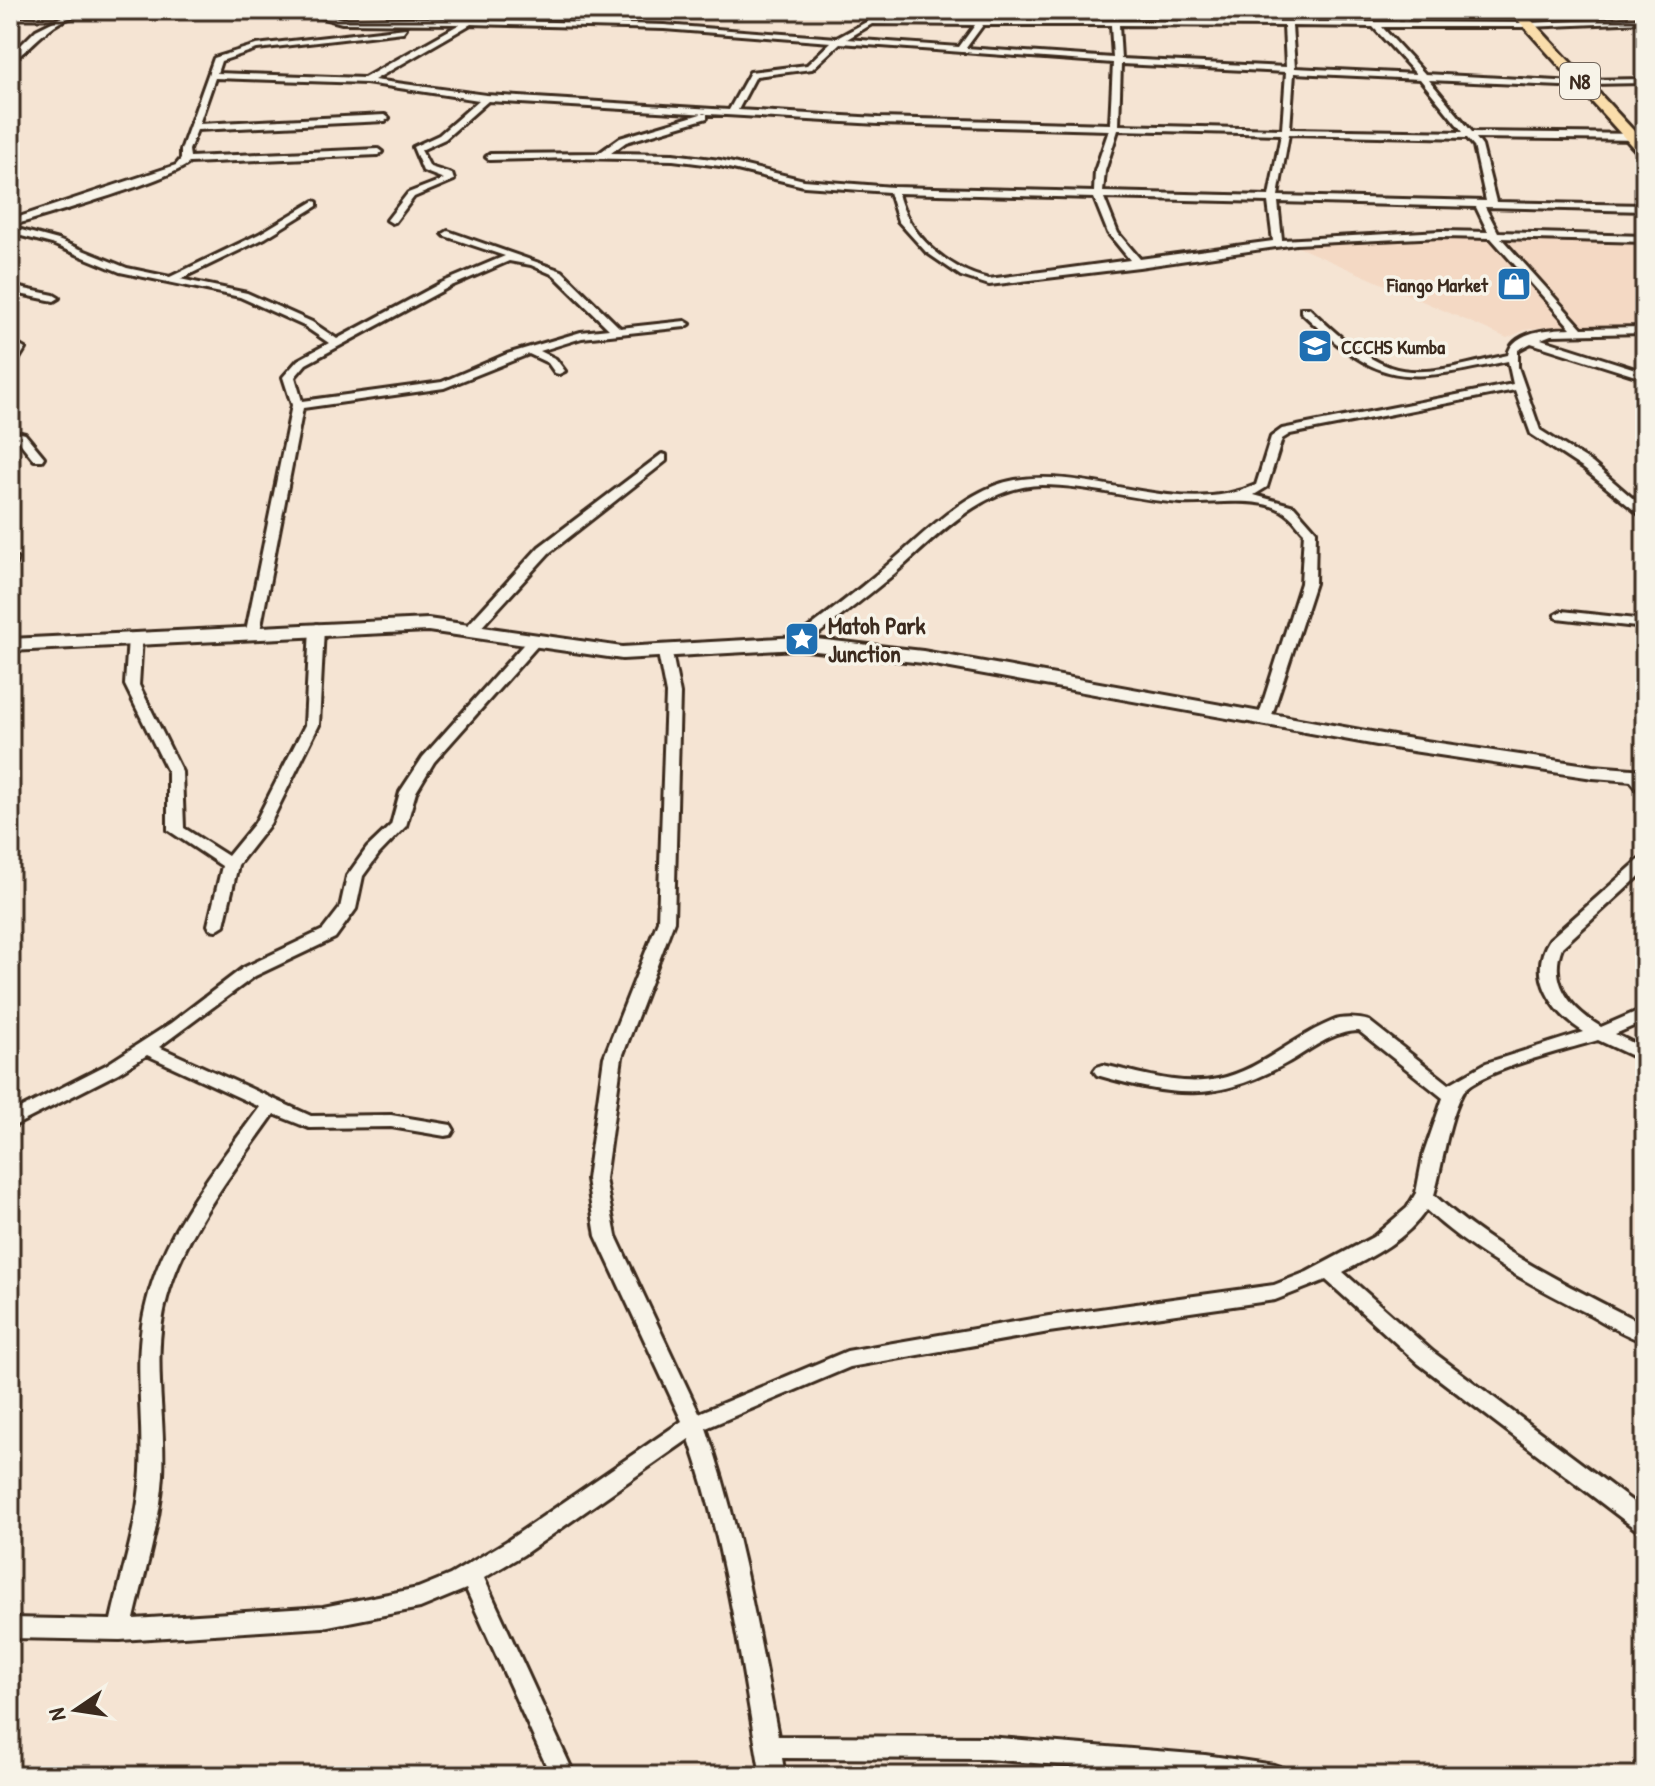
<svg xmlns="http://www.w3.org/2000/svg" width="1655" height="1786" viewBox="0 0 1655 1786" font-family="'Patrick Hand',sans-serif">
<style>
.built{fill:#f4d9c4}
.lines{fill:none;stroke-linecap:round;stroke-linejoin:round}
.minor-casing{stroke:#3b2a1e;stroke-width:6}
.secondary-casing{stroke:#3b2a1e;stroke-width:6}
.trunk-casing{stroke:#3b2a1e;stroke-width:6}
.minor{fill:#f7f3e8;fill-rule:evenodd}
.secondary{fill:#f7f3e8;fill-rule:evenodd}
.trunk{fill:#faddab;fill-rule:evenodd}
.labels{text-anchor:middle;dominant-baseline:central;stroke-width:7;stroke-linejoin:round;paint-order:stroke}
.far-poi-label{font-size:20px;font-weight:bold;fill:#3b2a1e;stroke:#f7f3e8;text-anchor:end}
.shield{fill:#f7f3e8;stroke:#73665b;stroke-width:2}
.shield-label{font-size:22px;font-weight:bold;fill:#3b2a1e}
.poi-label{font-size:24px;font-weight:bold;fill:#3b2a1e;stroke:#f7f3e8;text-anchor:start}
</style>
<rect width="100%" height="100%" fill="#f5e4d3"/>
<filter id="ink" filterUnits="userSpaceOnUse"><feTurbulence type="fractalNoise" baseFrequency=".0125" numOctaves="2"/><feDisplacementMap in="SourceGraphic" scale="16" xChannelSelector="R" yChannelSelector="G"/><feConvolveMatrix kernelMatrix="1 2 1 2 8 2 1 2 1" color-interpolation-filters="sRGB"/></filter>
<g filter="url(#ink)">
<path class="built" d="M1435,236L1645,240V326L1546,327L1525,330L1507,338L1289,243Z"/>
<g class="lines">
<g class="minor-casing">
<path id="minor" d="M131,10H160C135,21 104,13 77,16C50,20 32,49 10,62V56L36,30L64,16L10,15V11Z
M293,10H306L342,19L411,18L664,25L837,38L870,20H979L986,10H994L986,20L1528,23L1645,18V22L1528,27H1382L1425,74L1577,82L1581,80L1645,79V83L1588,84L1584,87L1429,80L1472,132L1645,134V140L1476,138L1482,146L1496,202L1645,205V211L1485,207L1498,232L1645,236V242L1501,238L1582,328L1645,327V333L1551,335L1541,339L1645,372V379L1531,343L1518,350V367L1540,430L1592,463L1645,509V519L1584,469L1531,434L1515,390L1290,434L1282,439L1267,487L1254,495L1294,506L1316,531L1315,583L1270,721L1265,722L1258,718L1301,583L1304,532C1298,526 1293,518 1287,514C1263,494 1211,505 1181,503C1134,500 1088,485 1042,485C981,486 936,538 894,574C864,599 833,622 803,646H793V640C824,616 855,593 884,568C922,537 964,489 1015,480C1095,467 1179,519 1256,485L1271,437L1282,429L1513,384L1508,361C1403,383 1382,389 1301,312V308H1309C1332,330 1359,356 1390,367C1425,379 1472,362 1508,355C1512,331 1549,329 1571,328L1491,238L1441,237L1296,244L1139,267L989,285L961,276L926,252L898,221L889,192L804,186L720,166L673,160L574,158L490,160L486,157L490,154L599,153L620,138L704,113L707,114V118L626,142L611,153L673,154L720,160L804,180L893,187L1094,192L1095,171L1109,130L878,124L488,101L445,139L421,150L430,167L452,174L454,180L414,197L395,222L392,223L387,220L408,193L444,179L423,171L413,147L439,135L479,100L366,83L215,78L199,124L385,115L389,118L385,121L197,130L189,150L190,157L378,149L382,152L378,155L189,163C171,180 41,217 10,226V220L176,165L181,159V150L214,58L256,45L406,28L403,32L257,49L221,61L217,73L364,78L460,24L342,23ZM471,24L664,29L831,42L807,65L750,72L729,110L486,95L374,80ZM872,24L975,25L959,47L847,39ZM983,25H1111L1113,58L966,48ZM1119,25L1284,26L1286,67L1121,59ZM1292,26L1373,27L1416,74L1295,68ZM840,43L1113,63L1110,124L878,118L738,110L756,76L812,69ZM1121,64L1286,72L1282,129L1119,125ZM1294,73L1420,79L1463,132L1290,129ZM1118,130L1281,134L1269,196L1103,192L1105,171ZM1289,134L1467,138L1474,146L1486,201L1278,196ZM898,193L1094,198L1108,233L1130,260L989,279C948,270 907,234 898,193ZM1104,198L1268,202L1273,241L1140,259L1118,233ZM1278,202L1476,207L1488,232L1441,231L1282,240Z
M314,201L317,202V206L265,238L180,279L247,293L312,322L337,339L441,283L505,256L445,236L443,234L448,231L562,271L620,328L685,321L690,324L685,327L582,338L540,351L556,359L565,371L559,374L555,373L548,363L529,354L444,388L303,408L260,631L253,635L246,631L292,405L283,377L298,360L329,343L304,326L240,297L120,272L52,244L10,233V227L58,240L127,268L170,277L259,234ZM509,261L531,265L554,275L609,329L581,332L507,354L442,382L302,401L295,377L306,364L449,287Z
M10,286L54,295L59,298L54,301L10,292Z
M10,340L25,349L14,367L10,368V356L14,350L10,348Z
M21,433L25,434L44,457L42,460H34L18,440H10V434Z
M662,454L666,455V461L549,553L476,633H466V627L539,547Z
M10,555L17,559L15,565L10,566Z
M1562,611L1645,620V628L1557,618L1555,615Z
M317,624L324,628L319,725L270,824L238,865L224,925L216,930L210,929L208,925L222,866L168,830V772L125,685L128,637L135,633L142,637L139,685L182,772L184,828L228,856L255,823L305,725L310,628Z
M535,636L540,637V643L434,762L416,792L406,826L379,854L363,876L356,909L335,938L255,976L159,1047L311,1116L391,1115L451,1125L454,1130L451,1135L445,1136L391,1127L309,1128L274,1114C234,1171 186,1229 167,1298C151,1356 166,1416 163,1475C160,1524 145,1571 134,1619L323,1607L418,1588L450,1575L507,1541L682,1421L596,1236L587,1179L604,1057L658,921L666,694L658,653L665,649L672,653L680,694L674,921L622,1057L605,1179L616,1236L699,1413L847,1351L1049,1316L1274,1285L1307,1272L1373,1237L1407,1208L1416,1193L1423,1156L1443,1098L1359,1031C1332,1031 1310,1050 1287,1063C1216,1103 1173,1097 1097,1075L1094,1071L1097,1067L1103,1065C1140,1073 1180,1087 1218,1079C1261,1070 1293,1037 1333,1021C1343,1017 1359,1018 1369,1021L1449,1084L1486,1063L1584,1032C1553,1013 1526,975 1550,939L1639,860L1645,858V871L1562,947C1548,983 1571,1009 1601,1027L1645,1008V1021L1615,1034L1645,1049V1062L1598,1040C1572,1048 1473,1072 1462,1094C1447,1123 1443,1164 1434,1195C1496,1252 1571,1287 1645,1325V1342C1625,1336 1607,1324 1589,1314C1531,1285 1474,1254 1426,1210C1407,1239 1373,1256 1343,1272L1433,1352L1645,1511V1532L1637,1530L1419,1364L1326,1280L1275,1300L1049,1332L850,1367L706,1428C741,1528 758,1632 778,1736L987,1737L1205,1755L1274,1765L1283,1768L1286,1776H1189L987,1759L782,1758L785,1776H761C741,1663 726,1547 689,1439L523,1555L484,1578L575,1776H551L466,1589L420,1608L323,1627L120,1640L10,1638V1618L111,1620C122,1570 139,1521 141,1471C144,1414 132,1356 147,1301C165,1228 217,1166 260,1107L147,1055L118,1073L10,1128V1114L106,1065L171,1023L243,968L323,930L340,908L347,876L367,848L391,825L400,792L423,757L530,637Z
M1633,771L1638,772L1645,780V794L1640,792L1626,775Z"/>
</g>
<g class="secondary-casing">
<path id="secondary" d="M428,619L622,647L798,637L923,651L1399,737L1593,766L1645,770V782L1593,778L1399,749L923,663L798,649L622,659L428,631L10,651V639Z"/>
</g>
<g class="trunk-casing">
<path id="trunk" d="M1509,10H1522L1645,143V156L1640,155Z"/>
</g>
<use href="#minor" class="minor"/>
<use href="#secondary" class="secondary"/>
<use href="#trunk" class="trunk"/>
</g>
</g>
<defs>
<g id="shop-square" transform="scale(1.8)"><rect x="-9" y="-9" width="18" height="18" rx="4" fill="#1f6fb2" stroke="#f7f3e8"/><path d="M-5-2.5h2.3a2.7 3.5 0 0 1 5.4 0H5L5.5 6h-11ZM-1.5-2.5h3a1.5 2.3 0 0 0-3 0Z" fill="#fff"/></g>
<g id="university-square" transform="scale(1.8)"><rect x="-9" y="-9" width="18" height="18" rx="4" fill="#1f6fb2" stroke="#f7f3e8"/><path d="M0-5L7-2L0 1L-7-2ZM-4 1L0 2.5L4 1V4Q0 6-4 4Z" fill="#fff"/></g>
<g id="sight-square" transform="scale(1.8)"><rect x="-9" y="-9" width="18" height="18" rx="4" fill="#1f6fb2" stroke="#f7f3e8"/><path d="M0-6L1.8-2.2L6-1.7L2.9 1.2L3.7 5.4L0 3.3L-3.7 5.4L-2.9 1.2L-6-1.7L-1.8-2.2Z" fill="#fff"/></g>
</defs>
<g fill-rule="evenodd">
<use href="#shop-square" x="1514" y="284"/>
<use href="#university-square" x="1315" y="346"/>
<use href="#sight-square" x="802" y="639"/>
</g>
<g class="labels">
<g class="far-poi-label">
<text x="1488" y="284">Fiango Market</text>
<text x="1341" y="346" text-anchor="start">CCCHS Kumba</text>
</g>
<rect class="shield" x="1560" y="63" width="40" height="36" rx="6"/>
<g class="shield-label">
<text x="1580" y="81">N8</text>
</g>
<g class="poi-label">
<text x="828" y="625">Matoh Park<tspan x="828" dy="28">Junction</tspan></text>
</g>
</g>
<rect width="1655" height="1786" fill="none" stroke="#f7f3e8" stroke-width="40"/>
<rect x="20" y="20" width="1615" height="1746" fill="none" stroke="#3b2a1e" stroke-width="3" filter="url(#ink)"/>
<g transform="translate(76 1710) rotate(257)" stroke="#f7f3e8" stroke-width="6" paint-order="stroke">
<path d="M0-6L14 30L0 20L-14 30Z" fill="#3b2a1e"/>
<text y="-12" font-size="22" font-weight="bold" text-anchor="middle" fill="#3b2a1e">N</text>
</g>
</svg>
